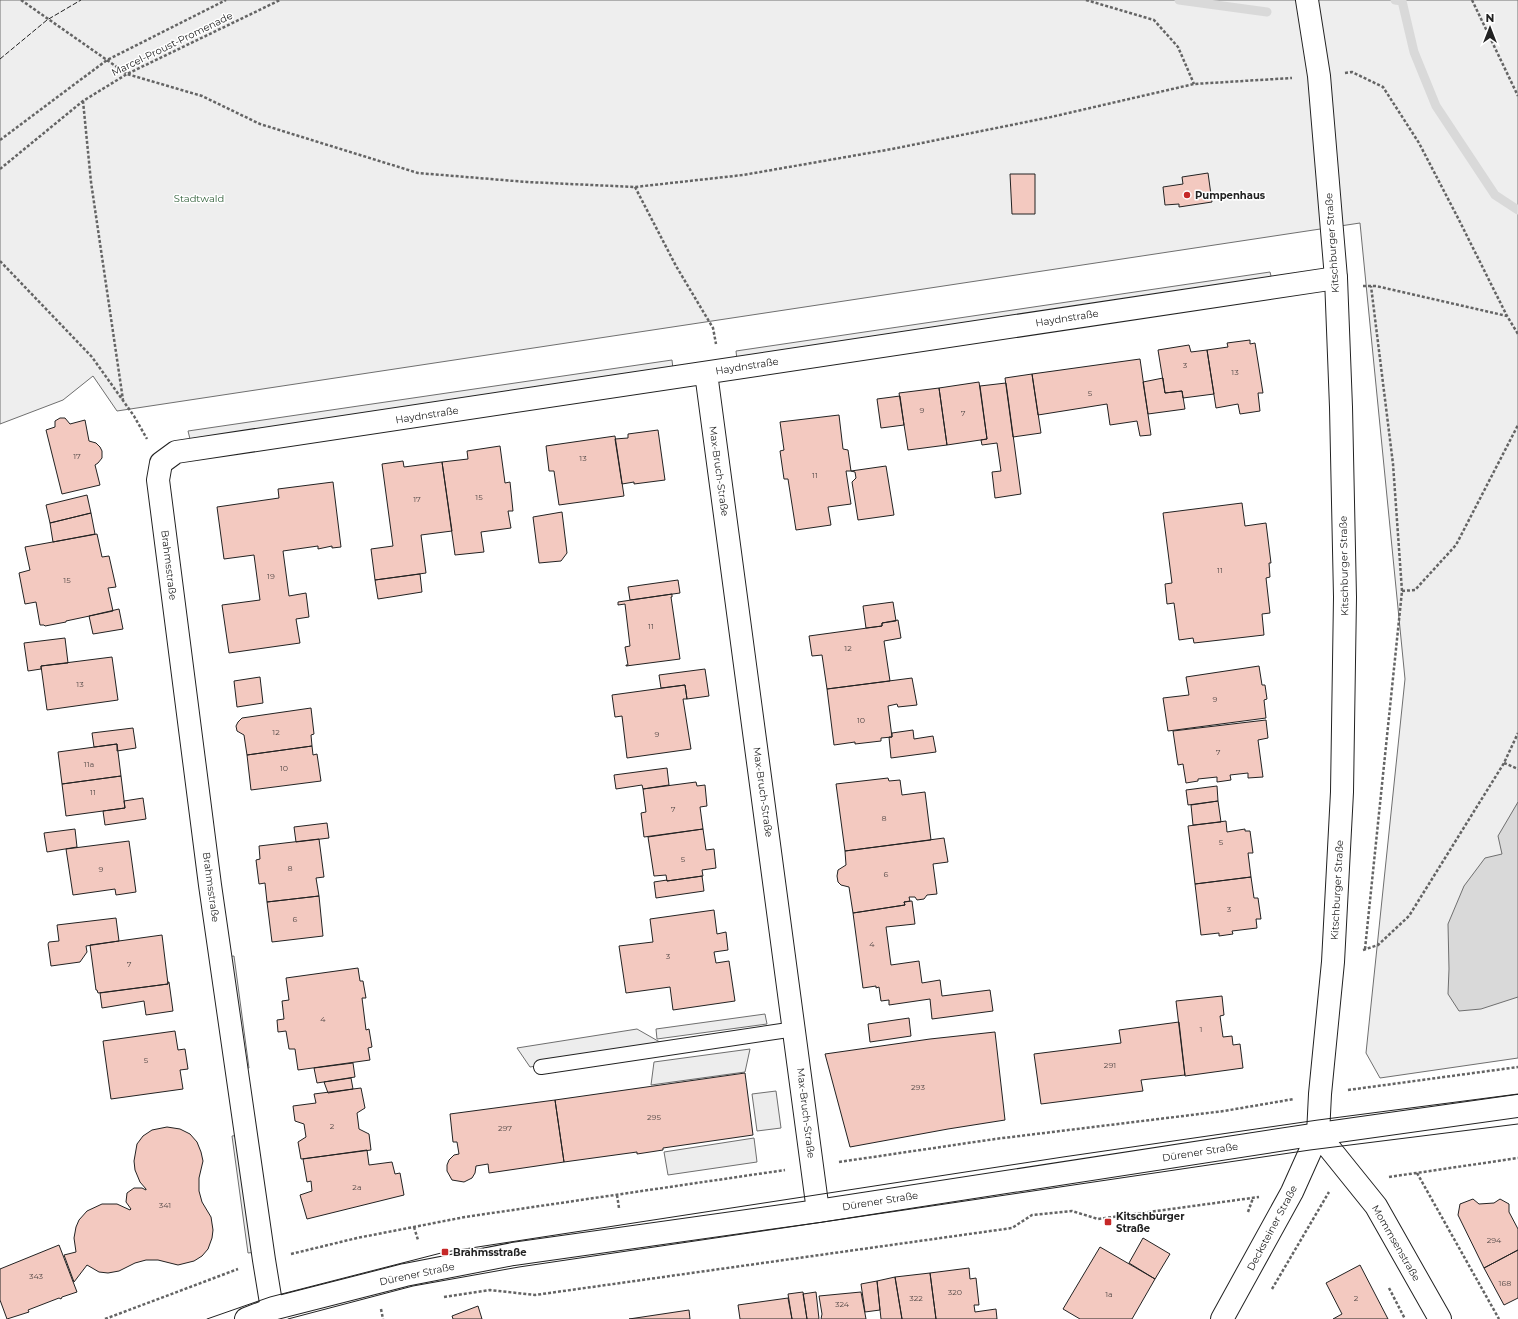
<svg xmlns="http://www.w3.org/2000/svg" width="1518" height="1319" viewBox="0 0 1518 1319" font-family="Montserrat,sans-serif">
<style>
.green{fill:#eee;stroke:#6f6f6f}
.parking{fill:#ededed;stroke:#6f6f6f}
.water{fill:#d9d9d9;stroke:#6f6f6f}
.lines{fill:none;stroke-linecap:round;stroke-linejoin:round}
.stream{stroke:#d9d9d9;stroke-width:9}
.building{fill:#f3c9c0;stroke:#222}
.lane-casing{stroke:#222;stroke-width:16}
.street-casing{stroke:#222;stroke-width:24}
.secondary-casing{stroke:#222;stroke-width:24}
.primary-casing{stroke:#222;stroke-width:24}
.path{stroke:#646464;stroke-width:2.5;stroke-dasharray:3 2;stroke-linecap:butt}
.lane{stroke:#fff;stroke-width:14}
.street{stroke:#fff;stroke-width:22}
.secondary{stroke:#fff;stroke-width:22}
.primary{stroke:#fff;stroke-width:22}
.tram{stroke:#222;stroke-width:1}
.fence{stroke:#222;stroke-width:1;stroke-dasharray:5 2;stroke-linecap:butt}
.poi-dot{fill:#c62828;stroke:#fff;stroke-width:1.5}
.labels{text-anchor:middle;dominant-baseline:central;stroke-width:3;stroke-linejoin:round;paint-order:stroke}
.number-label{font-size:8px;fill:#564c4a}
.street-label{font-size:10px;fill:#222;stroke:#fff}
.poi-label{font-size:10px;font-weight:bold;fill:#222;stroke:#fff;text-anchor:start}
.park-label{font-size:10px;fill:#2f5e38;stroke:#fff}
</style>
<rect width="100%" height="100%" fill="#fff"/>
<path class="green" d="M0,0H1518V1058L1380,1078L1366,1053L1405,679L1360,223L117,411L93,376L63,400L0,424Z"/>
<path class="parking" d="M1270,272L1272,280L737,360L736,351Z
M672,360L673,369L190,439L188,431Z
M234,956L249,1068L240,1069L224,957Z
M765,1014L767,1024L657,1039L656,1029Z
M637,1029L665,1045L530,1067L517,1048Z
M750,1049L745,1072L651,1085L654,1062Z
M776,1091L781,1128L757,1131L752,1094Z
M240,1135L256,1252L248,1253L232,1136Z
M754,1138L757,1162L668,1175L664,1152Z"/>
<path class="water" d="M1518,802V997L1481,1009L1459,1011L1448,994L1449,969L1448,924L1464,886L1485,858L1502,854L1498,836Z"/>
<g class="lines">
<path class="stream" d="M1179,0L1267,12
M1395,0L1402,1L1414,52L1436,106L1495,195L1518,210"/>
</g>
<path class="building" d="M1208,173L1212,202L1179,207V204L1165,205L1163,187L1183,184L1182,177Z
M1010,174H1035V214H1012Z
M1250,340V344L1255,343L1263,393H1258L1260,411L1240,414L1238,404L1216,408L1207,350L1228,347L1227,343Z
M1189,345L1191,352L1207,350L1214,394L1183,398L1182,391L1165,393L1158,350Z
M1140,359L1151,435L1140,436L1137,421L1110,425L1107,404L1038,415L1032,374Z
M1032,374L1041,433L1013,437L1005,378Z
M1163,378L1165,393L1182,391L1185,409L1148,414L1143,382Z
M979,382L987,439L947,445L939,388Z
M1006,383L1021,494L995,498L992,472L1001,471L997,443L982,445L981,440L987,439L980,386Z
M939,388L947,445L908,450L899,393Z
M900,396L904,425L881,428L877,399Z
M839,415L843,449L848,450L851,471H846L851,504L828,507L831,525L796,530L788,479H784L780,451L784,450L780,422Z
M60,418H65L70,424L85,420L89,441L96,443L100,447L102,451V458L98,463L95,465L100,485L62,494L46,430L55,427V421Z
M658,430L665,480L634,484V482L622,484L615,439L628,438V434Z
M615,436L624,496L559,505L554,471H549L546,446Z
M500,446L505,483L510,482L513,511H508L511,528L481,532L484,552L455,555L442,462L468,459L467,451Z
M403,461L404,467L442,462L452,531L421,535L426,573L375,580L371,549L393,546L382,464Z
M886,466L894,515L858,520L852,482L856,478L855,472L851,471Z
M333,482L341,547L332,548V546L318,549V546L283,551L289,596L306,593L309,617L296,619L300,643L229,653L222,605L260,600L254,555L224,559L217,507L279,498L278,489Z
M87,495L91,513L50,523L46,505Z
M1242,503L1245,526L1266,523L1271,563H1269L1270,577L1266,578L1270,613L1262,614L1264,635L1194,643L1193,638L1179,640L1174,603L1167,604L1165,584L1172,583L1163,513Z
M562,512L567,553L561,561L539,563L533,517Z
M91,513L95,534L53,542L50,523Z
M97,534L102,557L109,556L116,587L108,588L113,611L66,621V622L45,626L44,625H40L36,602L25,604L19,573L30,570L25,547Z
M420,574L422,592L378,599L375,580Z
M678,580L680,593L630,600L628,587Z
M672,594V597H671L680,659L626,666V665H628L625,647L630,646L625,604L618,605V602Z
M893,602L896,621L882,623V626L866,628L863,606Z
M119,609L123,629L93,634L89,616Z
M898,620L901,638L884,641L890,681L827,689L822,655L812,656L809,636L882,626V623Z
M65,638L68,663L41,666V669L28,671L24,643Z
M112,657L118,700L47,710L41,666Z
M1259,666L1262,685H1265L1267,699L1264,700L1266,718L1168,731L1163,698L1189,695L1186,677Z
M705,669L709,696L687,699L685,685L661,688L659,675Z
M260,677L263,703L237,707L234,681Z
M912,678L917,705L898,707L897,704L888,706L892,737L881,738V741L855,744V742L834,745L827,689Z
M685,685L687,699H683L691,749L627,758L622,716L615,717L612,695Z
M311,708L314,734L311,735L312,746L247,755L244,735L237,731L236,726L238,722L242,718Z
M1266,720L1268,738L1258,740L1263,777L1248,778V773L1230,775L1231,780L1217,782V777L1198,779V781L1186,783L1183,764L1178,765L1173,731Z
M133,728L136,748L117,751V744L94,747L92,733Z
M913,730L914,739L933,736L936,752L891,758L889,737H892V733Z
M117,744L121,776L62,784L58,752Z
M312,746L313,755L317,754L321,781L251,790L247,755Z
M667,768L669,785L643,789L642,785L616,789L614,775Z
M121,776L125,808L66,816L62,784Z
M888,778L889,781L900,780L902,795L925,792L931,840L845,851L836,784Z
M696,782L697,786L705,785L707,806L700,807L703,829L644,837L641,813L646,812L643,789Z
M1217,786L1218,801L1188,805L1186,790Z
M143,798L146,819L105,825L103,811L125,808L124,801Z
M1218,801L1221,822L1193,825L1191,805Z
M1226,821L1227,832L1245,829V831H1250L1253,853H1248L1251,877L1195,884L1188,826Z
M327,823L329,838L296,842L294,827Z
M75,829L77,847L47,852L44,833Z
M703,829L706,850L714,849L716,868L702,870L703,876L667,881L666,875L654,876L648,837Z
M944,838L948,862L933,864L937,894L927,895L924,899L917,900L915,897H909L910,901L904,902L905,905L853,913L849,887L841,885L838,882L837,876L838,870L846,865L845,851Z
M319,839L324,877L316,878L319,896L267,902L265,883L259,884L256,860L260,859L259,846Z
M129,841L136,892L116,895L115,889L73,895L66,849Z
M702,876L704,891L656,898L654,882L667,880V881Z
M1251,877L1254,898H1258L1261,919H1256L1257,928L1232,931L1233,934L1219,936V933L1201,935L1195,884Z
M319,896L323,936L272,942L267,902Z
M912,901L915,924L886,927L891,965L919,961L922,983L940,980L942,996L990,990L993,1011L932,1019L930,999L889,1005V1000L881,1001L879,987L876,988V986L863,988L853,913L905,905L904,902Z
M714,910L717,934L726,932L728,950L714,952L716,963L729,961L735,1001L673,1010L670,987L626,993L619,946L653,942L650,919Z
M116,918L119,941L86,946L87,952L80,962L51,966L48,944L49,942L59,941L57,925Z
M162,935L168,984L98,993L97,990H96L90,945Z
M358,968L360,981H363L366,998H362L366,1030L369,1029L372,1047L368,1048L370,1060L298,1070L295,1049H289L286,1031L278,1032L277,1020L284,1019L282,1001L289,1000L286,978Z
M168,982H169L173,1011L146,1015L144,1001L102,1008L100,993L168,984Z
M1222,996L1224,1015L1220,1016L1223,1037L1232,1036L1233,1045L1240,1044L1243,1068L1185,1076L1176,1001Z
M909,1018L911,1036L870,1042L868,1024Z
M1179,1022L1185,1075L1141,1080L1143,1091L1041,1104L1034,1054L1121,1043L1119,1030Z
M175,1031L178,1050L185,1049L188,1069L180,1070L183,1089L111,1099L103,1041Z
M995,1032L1005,1120L948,1129L850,1147L825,1054L930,1039Z
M353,1063L355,1077L317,1083L314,1068Z
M745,1073L753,1135L663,1148V1150L637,1154V1152L564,1162L555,1100Z
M351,1078L353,1089L328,1093L324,1082Z
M361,1088L365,1108L357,1113L359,1129L369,1134L371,1150L301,1159L298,1142L306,1137L304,1124L295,1121L293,1106L316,1103L314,1094Z
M555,1100L564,1162L489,1173L488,1164L476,1166L475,1173L472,1178L464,1182L452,1180L447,1171V1165L449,1160L454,1155L459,1154L457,1142H453L450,1114Z
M167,1127L180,1129L190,1134L197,1142L201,1152L203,1161L199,1178V1191L202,1202L211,1217L213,1230L212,1238L208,1249L202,1256L194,1261L178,1265L158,1260H146L135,1263L119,1271L108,1273L99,1272L87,1265L74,1282L64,1255L76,1252L74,1238L76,1227L79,1220L87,1211L102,1204H117L130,1210L131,1209L126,1202L127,1193L134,1188H142L146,1190V1189L140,1182L135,1170L134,1161L137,1144L143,1136L152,1130Z
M367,1150L369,1165L392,1162L395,1174L400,1173L404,1195L307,1219L300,1195L312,1191L311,1181L307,1182L303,1159Z
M1473,1199L1479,1204L1494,1203L1500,1199L1509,1204V1212L1518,1229V1250L1484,1268L1458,1215L1460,1204Z
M1143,1238L1170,1254L1155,1279L1129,1263Z
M59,1245L77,1292L62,1297L61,1299L59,1298L28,1310L29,1312L7,1319L0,1300V1269Z
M1100,1247L1155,1279L1132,1319H1080L1063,1309Z
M1518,1250V1298L1504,1305L1484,1268Z
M1360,1265L1388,1319H1333L1342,1314L1326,1283Z
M969,1268L970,1279L976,1278L979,1305H974L975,1312L996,1309L997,1319H936L930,1273Z
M930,1273L936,1319H902L895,1277Z
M895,1277L902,1319H881L877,1281Z
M877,1281L880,1310L865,1312L861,1284Z
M803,1292L807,1319H792L788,1294Z
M816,1292L819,1319H807L803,1294Z
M861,1292L866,1319H821L822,1314L819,1296Z
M788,1298L792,1319H740L738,1305Z
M478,1306L482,1319H453L452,1316Z
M689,1310L690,1319H629Z"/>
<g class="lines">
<g class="lane-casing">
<path id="lane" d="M541,1067L795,1029"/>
</g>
<g class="street-casing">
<path id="street" d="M706,373L818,1211
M272,1309L264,1260L210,885L158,480L161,463L176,452L1336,278"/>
</g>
<g class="secondary-casing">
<path id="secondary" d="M1318,1134L1376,1206L1440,1319
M1222,1319L1292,1192L1318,1134L1320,1094L1333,962L1342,792L1345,597L1341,407L1336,278L1319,76L1307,0"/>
</g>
<g class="primary-casing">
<path id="primary" d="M246,1319L272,1309L405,1275L513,1254L818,1211L1318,1134L1518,1106"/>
</g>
<path class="path" d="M21,0L127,74L202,96L260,124L418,173L527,182L635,187L743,175L892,149L1051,117L1194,84L1292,78
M1086,0L1154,20L1178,47L1194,84
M1472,0L1518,96
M1345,73L1352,72L1383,87L1419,143L1459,220L1507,316L1518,334
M83,101L91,182L123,400
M0,140L107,60L226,0
M0,169L83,101L127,74L280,0
M635,187L676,266L713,328L716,344
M0,261L92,357L134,416L147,439
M1363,286H1376L1507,316
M1402,591L1415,590L1456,545L1518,425
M1504,763L1518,769
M1365,949L1402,591L1393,464L1371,286
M1363,950L1378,945L1409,916L1504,763L1518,733
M1348,1090L1518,1067
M839,1162L995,1139L1224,1111L1294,1099
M1417,1173L1499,1319
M1389,1177L1518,1158
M617,1195L619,1208
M1248,1212L1253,1198
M414,1227L418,1240
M291,1254L357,1238L465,1217L785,1170
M1389,1288L1405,1319
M1272,1289L1329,1192
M444,1297L490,1290L535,1295L1012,1228L1032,1215L1072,1211L1098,1219L1259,1197
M381,1309L383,1319
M105,1319L238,1269"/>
<use href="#lane" class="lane"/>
<use href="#street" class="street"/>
<use href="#secondary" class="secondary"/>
<use href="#primary" class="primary"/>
<path class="tram" d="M207,1319L270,1297L445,1252L1063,1157L1318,1120L1518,1094
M288,1319L413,1286L519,1267L1310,1150L1518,1124"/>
<path class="fence" d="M0,59L47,20L81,0"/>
</g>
<g class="poi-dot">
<circle cx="1187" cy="195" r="4"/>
<rect x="1104" y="1218" width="8" height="8" rx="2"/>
<rect x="441" y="1248" width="8" height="8" rx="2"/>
</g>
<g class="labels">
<g class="number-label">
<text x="1185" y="365">3</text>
<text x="1235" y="372">13</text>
<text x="1090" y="393">5</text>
<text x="922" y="410">9</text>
<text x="963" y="413">7</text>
<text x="77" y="456">17</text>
<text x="583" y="458">13</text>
<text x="815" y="475">11</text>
<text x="479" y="497">15</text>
<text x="417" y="499">17</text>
<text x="1220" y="570">11</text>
<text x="271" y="576">19</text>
<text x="67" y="580">15</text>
<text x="651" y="626">11</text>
<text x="848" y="648">12</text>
<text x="80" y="684">13</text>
<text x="1215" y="699">9</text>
<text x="861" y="720">10</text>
<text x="276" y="732">12</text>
<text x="657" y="734">9</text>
<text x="1218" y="752">7</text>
<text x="89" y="764">11a</text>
<text x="284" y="768">10</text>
<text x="93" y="792">11</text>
<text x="673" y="809">7</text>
<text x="884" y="818">8</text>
<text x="1221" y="842">5</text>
<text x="683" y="859">5</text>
<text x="290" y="868">8</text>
<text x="101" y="869">9</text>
<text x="886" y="874">6</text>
<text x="1229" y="909">3</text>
<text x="295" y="919">6</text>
<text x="872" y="944">4</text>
<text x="668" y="956">3</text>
<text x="129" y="964">7</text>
<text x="323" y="1019">4</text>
<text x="1201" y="1029">1</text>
<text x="146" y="1060">5</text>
<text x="1110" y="1065">291</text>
<text x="918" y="1087">293</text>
<text x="654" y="1117">295</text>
<text x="332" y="1126">2</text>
<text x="505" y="1128">297</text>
<text x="357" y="1187">2a</text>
<text x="165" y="1205">341</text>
<text x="1494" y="1240">294</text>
<text x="36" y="1276">343</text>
<text x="1505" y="1283">168</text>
<text x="955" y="1292">320</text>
<text x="1109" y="1294">1a</text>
<text x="916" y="1298">322</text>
<text x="1356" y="1298">2</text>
<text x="842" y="1304">324</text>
</g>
<g class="street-label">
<text transform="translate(172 44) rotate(-26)">Marcel-Proust-Promenade</text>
<text transform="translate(1332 243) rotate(-94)">Kitschburger Straße</text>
<text transform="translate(1067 318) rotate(-9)">Haydnstraße</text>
<text transform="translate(747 366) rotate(-9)">Haydnstraße</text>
<text transform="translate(427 415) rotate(-9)">Haydnstraße</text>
<text transform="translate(719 471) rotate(82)">Max-Bruch-Straße</text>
<text transform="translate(169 565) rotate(83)">Brahmsstraße</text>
<text transform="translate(1344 566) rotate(-91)">Kitschburger Straße</text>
<text transform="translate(763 792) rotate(82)">Max-Bruch-Straße</text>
<text transform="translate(211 887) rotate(82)">Brahmsstraße</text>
<text transform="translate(1337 890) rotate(-87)">Kitschburger Straße</text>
<text transform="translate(806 1113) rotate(83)">Max-Bruch-Straße</text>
<text transform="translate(1200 1152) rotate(-9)">Dürener Straße</text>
<text transform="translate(880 1201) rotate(-9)">Dürener Straße</text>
<text transform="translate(1272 1228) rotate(-62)">Decksteiner Straße</text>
<text transform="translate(1396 1243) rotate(60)">Mommsenstraße</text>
<text transform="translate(417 1274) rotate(-12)">Dürener Straße</text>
</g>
<g class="poi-label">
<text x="1195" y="195">Pumpenhaus</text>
<text x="1116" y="1216">Kitschburger<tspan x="1116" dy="12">Straße</tspan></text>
<text x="453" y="1252">Brahmsstraße</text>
</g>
<g class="park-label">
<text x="199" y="198">Stadtwald</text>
</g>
</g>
<g transform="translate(1490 28)" stroke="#ffffff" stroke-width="3" paint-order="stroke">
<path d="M0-3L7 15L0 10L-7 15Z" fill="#222222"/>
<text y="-6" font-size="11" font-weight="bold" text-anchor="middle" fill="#222222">N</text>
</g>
</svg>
